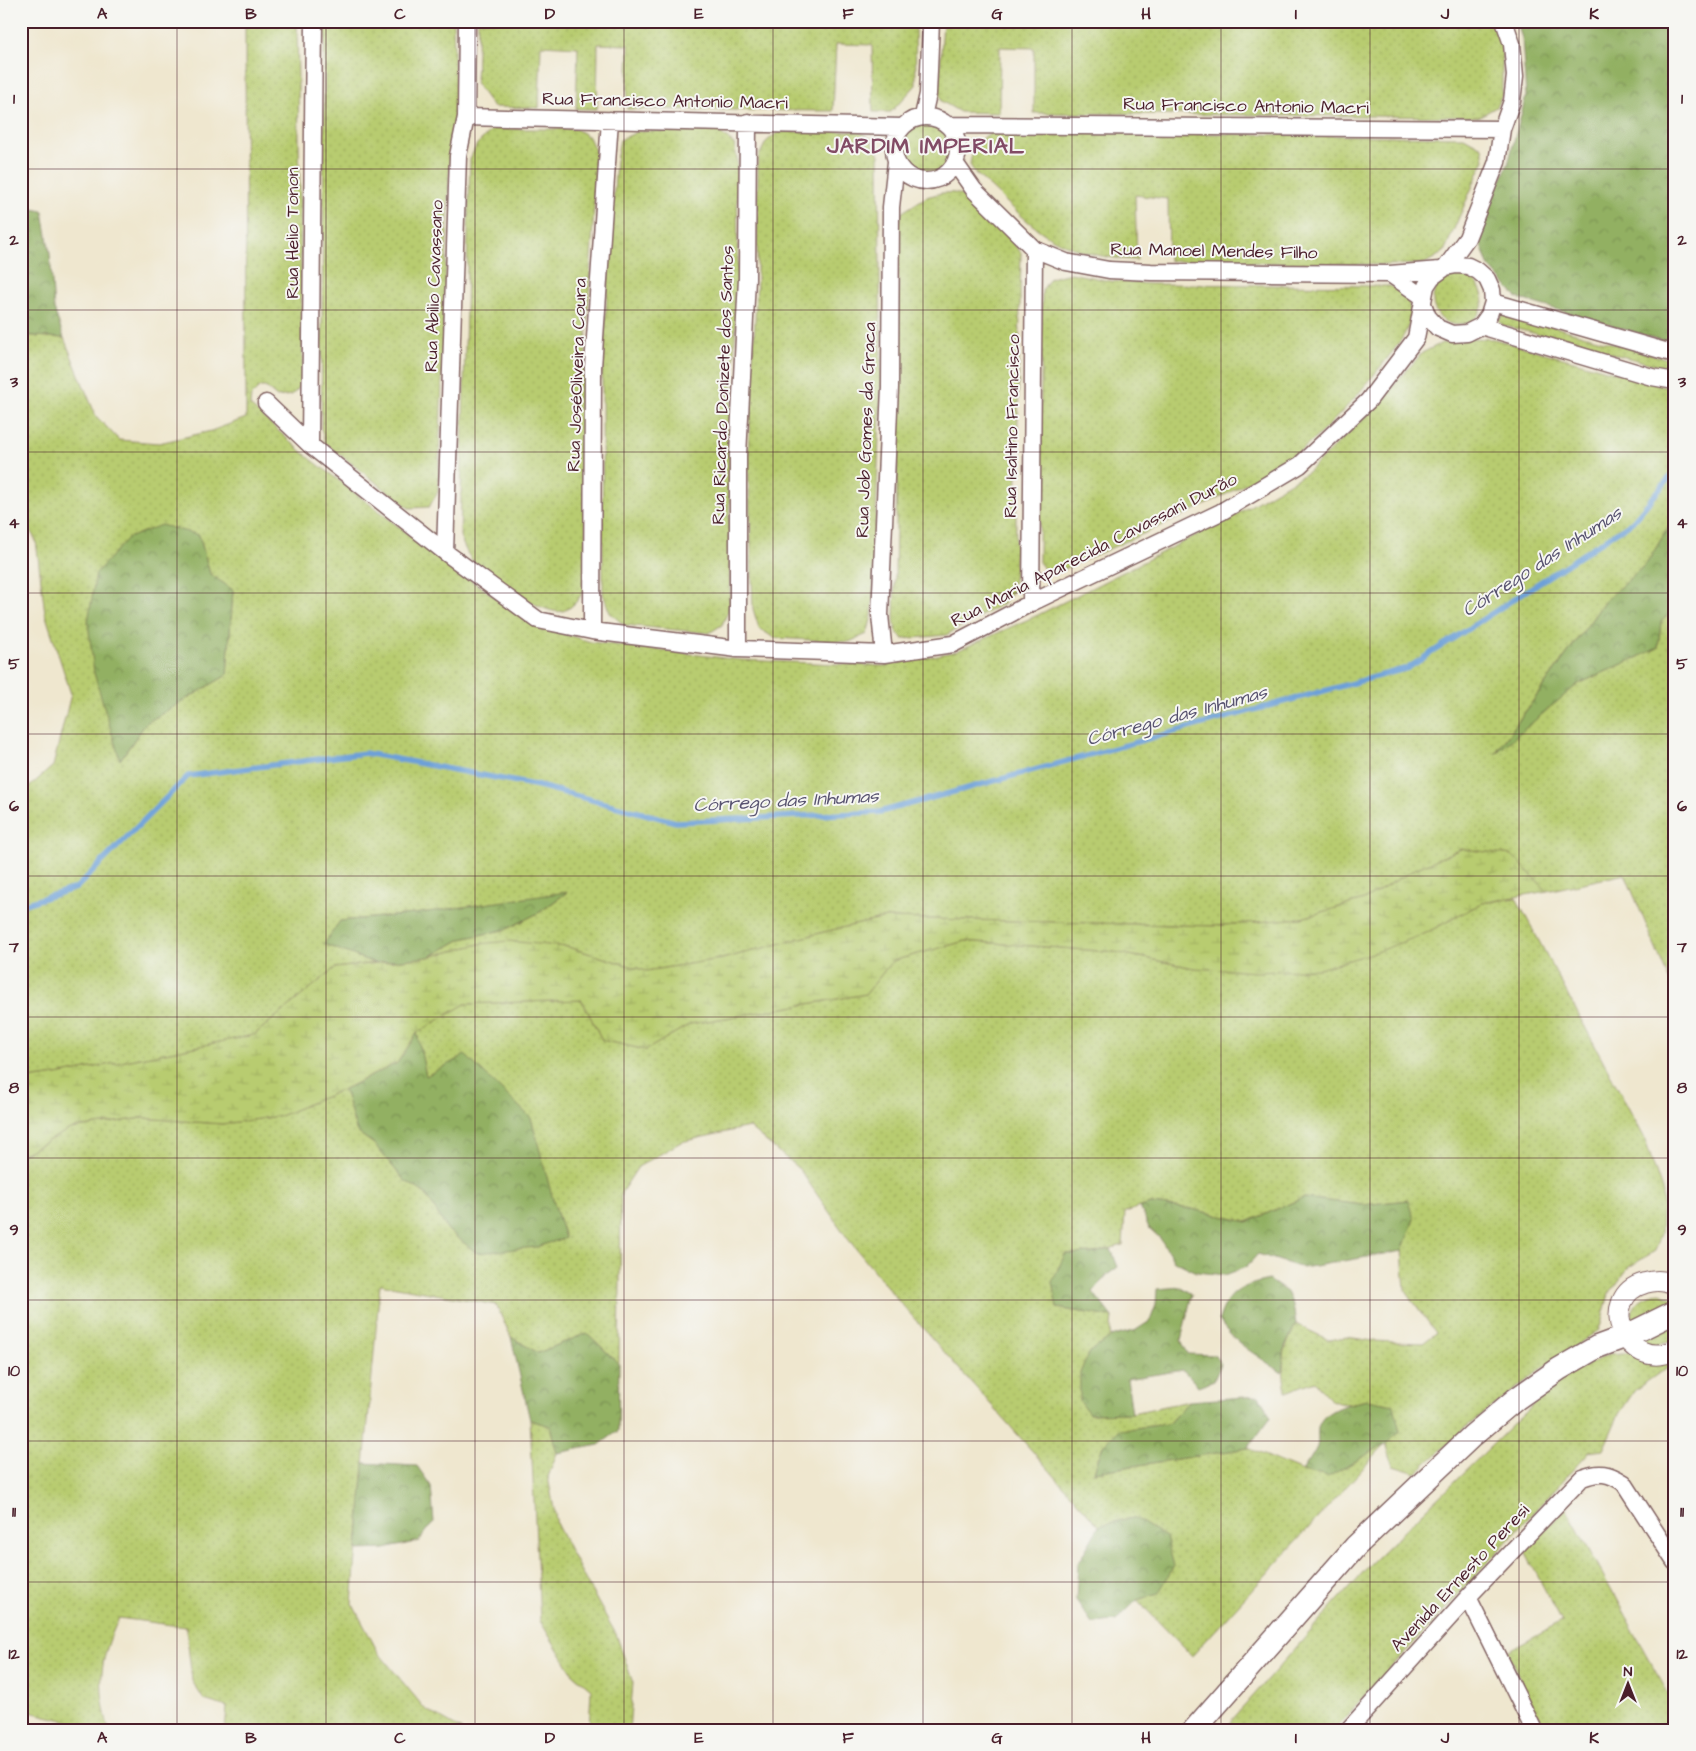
<svg xmlns="http://www.w3.org/2000/svg" width="1696" height="1751" viewBox="0 0 1696 1751" font-family="'Architects Daughter',sans-serif">
<style>
.grass{fill:url(#grass-dots);stroke:#81764e;fill-rule:evenodd}
.forest{fill:url(#forest-crowns);stroke:#6e6846}
.wetland{fill:url(#wetland-marsh);stroke:#81764e}
.lines{fill:none;stroke-linecap:round;stroke-linejoin:round}
.stream{stroke:#6da0d8;stroke-width:5.5}
.minor-casing{stroke:#846564;stroke-width:19}
.tertiary-casing{stroke:#846564;stroke-width:22}
.secondary-casing{stroke:#846564;stroke-width:25}
.minor{stroke:#fff;stroke-width:16}
.tertiary{stroke:#fff;stroke-width:20}
.secondary{stroke:#fff;stroke-width:22}
.grid{fill:none;stroke:#4a1f2b;stroke-width:1;stroke-opacity:0.55}
.labels{text-anchor:middle;dominant-baseline:central;stroke-width:4;stroke-linejoin:round;paint-order:stroke}
.street-label{font-size:18px;fill:#4a1f2b;stroke:#f6f6f2}
.water-label{font-size:19px;font-style:italic;fill:#585370;stroke:#f6f6f2}
.district-label{font-size:22px;font-weight:bold;letter-spacing:1px;fill:#824b65;stroke:#f6f6f2}
.neatline{fill:none;stroke:#4a1f2b;stroke-width:2}
.grid-label{font-size:16px;text-anchor:middle;font-weight:bold;fill:#4a1f2b}
</style>
<defs>
<pattern id="grass-dots" width="8" height="8" patternUnits="userSpaceOnUse" patternTransform="scale(1.25)"><rect width="8" height="8" fill="#b8cc70"/><path d="M2 2h.1M6 6h.1" fill="none" stroke="#a0af61" stroke-width="1.8" stroke-linecap="round"/></pattern>
<pattern id="forest-crowns" width="20" height="18" patternUnits="userSpaceOnUse" patternTransform="scale(1.25)"><rect width="20" height="18" fill="#92b062"/><path d="M2 6a3 3 0 1 1 6 0M12 15a3 3 0 1 1 6 0" fill="none" stroke="#798f51"/></pattern>
<pattern id="wetland-marsh" width="20" height="14" patternUnits="userSpaceOnUse" patternTransform="scale(1.25)"><rect width="20" height="14" fill="#b8cc70"/><path d="M1 5h8M5 5V1M11 12h8M15 12V8" fill="none" stroke="#a0af61"/></pattern>
</defs>
<rect width="100%" height="100%" fill="#f6f6f2"/>
<filter id="ink" filterUnits="userSpaceOnUse"><feTurbulence type="fractalNoise" baseFrequency=".02" numOctaves="2"/><feDisplacementMap in="SourceGraphic" scale="10" xChannelSelector="R" yChannelSelector="G"/><feConvolveMatrix kernelMatrix="1 2 1 2 8 2 1 2 1" color-interpolation-filters="sRGB"/></filter>
<filter id="wash" filterUnits="userSpaceOnUse"><feTurbulence type="fractalNoise" baseFrequency=".0096" numOctaves="4" result="noise"/><feDisplacementMap in="SourceGraphic" scale="20" xChannelSelector="R" yChannelSelector="G"/><feGaussianBlur stdDeviation="1.12" result="paint"/><feColorMatrix in="noise" values="0 0 0 0 0 0 0 0 0 0 0 0 0 0 0 0 0 1.4 0 .05"/><feComposite in="paint" operator="in"/></filter>
<g filter="url(#wash)">
<rect width="100%" height="100%" fill="#efe7cf"/>
<path class="grass" d="M245,21H297L303,384L292,395L277,397L265,387H260L251,396L250,406L307,456L442,560L535,625L591,642L741,660L884,666L957,651L1038,615L1228,519L1308,472L1376,406L1422,353L1442,343L1469,338L1494,339L1675,389V516L1647,563L1605,601L1496,752L1578,684L1658,648L1661,622L1675,607V994L1625,874L1547,891L1512,855L1461,849L1417,868L1364,900L1302,918L1214,926L886,918L828,931L726,958L646,971L568,947L480,944L429,957L461,939L507,929L540,912L566,893L414,914L340,921L325,944L374,963L335,968L254,1035L57,1075L21,1080V794L53,766L71,694L45,613L36,541L21,513V335L64,338L96,416L119,440L159,443L211,431L246,418ZM199,535L210,574L233,591L227,675L146,723L120,760Z
M325,21H453L456,113L450,153L438,492L429,507L409,508L325,443L321,428Z
M478,21H915L916,85L891,112H873L872,45L836,44L833,111L627,109L629,45L598,44L597,109H576L578,47L541,45L539,108L493,107L476,84Z
M943,21H1492L1502,44V95L1496,107L1479,117L1034,113V48L1000,47L999,113L960,112L941,101L939,88Z
M902 149a25 25 0 1 1 50 0a25 25 0 1 1-50 0Z
M493,129H576L589,137L597,155L585,364L586,586C580,597 576,606 563,611C545,617 492,578 477,565C468,557 464,547 460,536L470,159L477,144Z
M639,131H718L734,144L737,158L738,281L729,454L730,607L722,625L709,633L624,625L610,613L603,594L602,371L616,161L620,140Z
M858,131L871,139L879,155L881,386L872,616L867,634L849,642L774,638L759,628L753,609L748,456L757,281L758,158L766,142L778,132Z
M995,131L1464,137L1482,147L1484,160L1444,252L1424,264L1388,265L1169,261L1168,199L1135,195L1137,260C1104,259 1066,250 1039,230C1017,214 997,192 976,174L970,165C972,146 978,139 995,131Z
M942,193C947,193 953,192 958,194C978,202 1009,235 1021,253L1015,573L1012,591L1004,603L946,635L903,639L896,631L894,619L899,389L898,230L901,213L926,197Z
M1071,273L1110,281L1150,284L1390,286C1423,302 1411,328 1393,351C1365,387 1331,428 1294,456C1281,465 1266,472 1252,480C1190,515 1124,542 1059,571L1045,570L1039,562L1042,291L1050,278Z
M1433 300a25 25 0 1 1 50 0a25 25 0 1 1-50 0Z
M1509,314L1675,361V370L1502,325L1499,321L1502,315Z
M1516,898L1644,1137L1663,1193L1661,1234L1655,1251L1629,1267L1609,1294L1599,1330L1548,1364L1465,1428L1416,1473L1393,1466L1386,1443L1192,1656L1137,1600L1158,1594L1133,1517L1099,1526L896,1298L848,1239L800,1170L749,1127L681,1142L638,1167L621,1193L619,1364L587,1333L538,1353L511,1337L496,1305L380,1284L352,1603L378,1652L425,1709L462,1730H225L227,1707L204,1700L192,1681L186,1627L119,1618C99,1660 97,1685 109,1730H81L76,1723L21,1710V1155L70,1129L142,1118L222,1124L280,1116L344,1089L357,1132L374,1144L405,1181L425,1193L448,1230L477,1253L565,1237L555,1207L426,1077L417,1033L465,1004L582,1000L602,1040L646,1050L690,1024L866,994L892,961L965,941L1115,952L1194,968L1424,934L1482,903ZM1303,1198L1363,1205L1407,1200L1414,1219L1402,1251L1405,1290L1436,1333L1423,1343L1373,1341L1347,1337L1329,1340L1296,1324C1282,1350 1281,1363 1286,1392L1315,1381C1333,1406 1338,1407 1367,1400L1328,1477L1302,1471L1248,1448L1094,1472C1107,1424 1125,1430 1168,1424L1189,1401L1132,1413L1089,1414L1088,1354L1110,1337L1112,1317L1057,1308L1065,1254L1094,1253L1123,1245L1125,1212L1151,1204L1192,1209L1247,1222Z
M1661,1293L1675,1299V1305L1632,1326C1628,1306 1642,1294 1661,1293Z
M1675,1320V1341L1651,1346L1636,1337Z
M1625,1353L1675,1355V1362L1635,1390L1619,1414L1603,1450L1589,1452L1334,1730H1223L1372,1562L1526,1412L1566,1376L1609,1354Z
M530,1420L550,1426L557,1453L548,1477L557,1525L587,1583L616,1634L633,1683L629,1730H589L591,1689L573,1674L540,1621Z
M1566,1508L1675,1706V1730H1545L1507,1652L1562,1622L1525,1552Z"/>
<path class="forest" d="M1516,21H1675V344L1517,298L1488,265L1481,245V225L1508,164L1526,96L1522,38Z
M21,207L43,211L50,254L54,309L64,338L21,335Z
M1675,516V607L1661,622L1658,648L1578,684L1495,754L1605,601L1647,563Z
M161,525L199,535L210,574L233,590L227,675L146,723L120,760L94,673L88,622L96,573L128,538Z
M567,892L540,912L507,929L461,939L429,957L374,963L324,944L340,921L414,914Z
M417,1033L426,1076L465,1055L531,1118L555,1207L565,1238L536,1247L477,1253L448,1230L425,1193L405,1181L374,1144L357,1132L344,1089L397,1063Z
M1303,1198L1363,1205L1408,1200L1414,1219L1402,1251L1303,1268L1258,1254L1246,1267L1225,1275L1197,1272L1174,1261L1160,1238L1149,1228L1140,1207L1151,1204L1192,1209L1247,1222Z
M1111,1249L1118,1267L1107,1275L1093,1292L1112,1317L1057,1308L1052,1282L1065,1254L1094,1253Z
M1269,1280L1287,1292L1293,1305L1296,1324L1285,1346L1282,1373C1261,1357 1233,1344 1219,1320C1227,1292 1241,1286 1269,1280Z
M1181,1287L1192,1294L1181,1340L1188,1354L1214,1355L1221,1364L1214,1380L1198,1386L1183,1370L1127,1379L1132,1413L1089,1414L1080,1401V1373L1088,1354L1110,1337L1136,1330L1150,1321L1156,1305L1157,1289Z
M587,1333L619,1364L618,1431L599,1445L557,1453L550,1426L530,1420L511,1337L538,1353Z
M1259,1396L1271,1417L1248,1448L1094,1472L1103,1445L1119,1430L1168,1424L1189,1401Z
M1367,1400L1394,1405L1400,1432L1387,1443L1328,1477L1302,1471C1307,1463 1313,1456 1317,1447C1319,1442 1317,1434 1318,1428C1323,1408 1350,1404 1367,1400Z
M364,1463L417,1466L431,1486L434,1522L419,1541L385,1549L357,1550Z
M1133,1517L1166,1537L1174,1566L1158,1594L1137,1600L1116,1621L1092,1623L1076,1600L1078,1563L1099,1526Z"/>
<path class="wetland" d="M1461,849L1512,855L1547,891L1482,903L1424,934L1376,952L1319,969L1257,972L1194,968L1115,952L965,941L892,961L866,994L690,1024L646,1050L602,1040L582,1000L465,1004L417,1033L397,1063L344,1089L280,1116L222,1124L142,1118L70,1129L21,1155V1080L57,1075L254,1035L335,968L429,957L480,944L508,941L568,947L646,971L726,958L828,931L886,918L1214,926L1302,918L1364,900L1417,868Z"/>
<g class="lines">
<path class="stream" d="M21,905L76,888L188,776L365,753L539,786L676,822L880,812L1408,668L1632,522L1675,471"/>
</g>
</g>
<g filter="url(#ink)">
<g class="lines">
<g class="minor-casing">
<path id="minor" d="M923,116L928,94L931,21
M894 149a32 32 0 1 1 64 0a32 32 0 1 1-64 0Z
M466,117L902,127
M948,125L1502,129
M955,163L974,190L1034,249L1066,262L1109,270L1151,272L1390,274L1440,270
M1446,267L1467,238L1497,162L1502,129L1512,101L1515,76L1512,44L1504,21
M1390,274L1423,297
M1493,302L1675,354
M1481,326L1652,377L1675,381
M266,403L310,445L445,552L538,620L592,631L738,649L884,654L953,644L1031,603L1221,512L1300,465L1368,401L1416,338L1426,286L1432,277L1446,267L1457,265L1468,266L1478,271L1487,279L1492,290L1493,302L1489,315L1481,326L1467,333L1452,334L1438,328L1428,317L1423,304
M310,445L314,21
M445,552L458,156L466,117L467,21
M1031,603L1034,249
M592,631L593,367L610,120
M738,649V455L747,279L748,122
M884,654L880,615L890,387L891,207L896,162
M1468,1597L1534,1730
M1348,1730L1468,1597L1582,1478C1599,1471 1609,1473 1624,1483L1675,1562"/>
</g>
<g class="tertiary-casing">
<path id="tertiary" d="M1675,1286C1666,1280 1655,1280 1645,1283C1596,1296 1624,1374 1675,1350"/>
</g>
<g class="secondary-casing">
<path id="secondary" d="M1194,1730L1356,1546L1472,1436L1516,1399L1559,1369L1597,1347L1624,1337L1675,1312"/>
</g>
<use href="#minor" class="minor"/>
<use href="#tertiary" class="tertiary"/>
<use href="#secondary" class="secondary"/>
</g>
</g>
<path class="grid" d="M177,21V1730M326,21V1730M475,21V1730M624,21V1730M773,21V1730M923,21V1730M1072,21V1730M1221,21V1730M1370,21V1730M1519,21V1730M21,169H1675M21,310H1675M21,452H1675M21,593H1675M21,734H1675M21,876H1675M21,1017H1675M21,1158H1675M21,1300H1675M21,1441H1675M21,1582H1675"/>
<g class="labels">
<g class="street-label">
<text transform="translate(665 101) rotate(1)">Rua Francisco Antonio Macri</text>
<text transform="translate(1246 106) rotate(1)">Rua Francisco Antonio Macri</text>
<text transform="translate(292 233) rotate(-90)">Rua Helio Tonon</text>
<text transform="translate(1214 251) rotate(1)">Rua Manoel Mendes Filho</text>
<text transform="translate(434 286) rotate(-88)">Rua Abilio Cavassano</text>
<text transform="translate(577 375) rotate(-88)">Rua JoséOliveira Coura</text>
<text transform="translate(723 385) rotate(-88)">Rua Ricardo Donizete dos Santos</text>
<text transform="translate(1012 426) rotate(-89)">Rua Isaltino Francisco</text>
<text transform="translate(866 430) rotate(-88)">Rua Job Gomes da Graca</text>
<text transform="translate(1094 550) rotate(-27)">Rua Maria Aparecida Cavassani Durão</text>
<text transform="translate(1460 1578) rotate(-47)">Avenida Ernesto Peresi</text>
</g>
<g class="water-label">
<text transform="translate(1542 562) rotate(-33)">Córrego das Inhumas</text>
<text transform="translate(1177 716) rotate(-15)">Córrego das Inhumas</text>
<text transform="translate(786 801) rotate(-3)">Córrego das Inhumas</text>
</g>
<g class="district-label">
<text x="926" y="146">JARDIM IMPERIAL</text>
</g>
</g>
<rect width="1696" height="1751" fill="none" stroke="#f6f6f2" stroke-width="55"/>
<g transform="translate(1628 1684)" stroke="#f6f6f2" stroke-width="4" paint-order="stroke">
<path d="M0-4L9 19L0 12L-9 19Z" fill="#4a1f2b"/>
<text y="-8" font-size="14" font-weight="bold" text-anchor="middle" fill="#4a1f2b">N</text>
</g>
<rect x="28" y="28" width="1640" height="1696" class="neatline"/>
<g class="grid-label">
<text x="102" y="19">A</text>
<text x="251" y="19">B</text>
<text x="400" y="19">C</text>
<text x="550" y="19">D</text>
<text x="699" y="19">E</text>
<text x="848" y="19">F</text>
<text x="997" y="19">G</text>
<text x="1146" y="19">H</text>
<text x="1296" y="19">I</text>
<text x="1445" y="19">J</text>
<text x="1594" y="19">K</text>
<text x="14" y="104">1</text>
<text x="1682" y="104">1</text>
<text x="14" y="245">2</text>
<text x="1682" y="245">2</text>
<text x="14" y="387">3</text>
<text x="1682" y="387">3</text>
<text x="14" y="528">4</text>
<text x="1682" y="528">4</text>
<text x="14" y="669">5</text>
<text x="1682" y="669">5</text>
<text x="14" y="811">6</text>
<text x="1682" y="811">6</text>
<text x="14" y="952">7</text>
<text x="1682" y="952">7</text>
<text x="14" y="1093">8</text>
<text x="1682" y="1093">8</text>
<text x="14" y="1235">9</text>
<text x="1682" y="1235">9</text>
<text x="14" y="1376">10</text>
<text x="1682" y="1376">10</text>
<text x="14" y="1517">11</text>
<text x="1682" y="1517">11</text>
<text x="14" y="1659">12</text>
<text x="1682" y="1659">12</text>
<text x="102" y="1743">A</text>
<text x="251" y="1743">B</text>
<text x="400" y="1743">C</text>
<text x="550" y="1743">D</text>
<text x="699" y="1743">E</text>
<text x="848" y="1743">F</text>
<text x="997" y="1743">G</text>
<text x="1146" y="1743">H</text>
<text x="1296" y="1743">I</text>
<text x="1445" y="1743">J</text>
<text x="1594" y="1743">K</text>
</g>
</svg>
